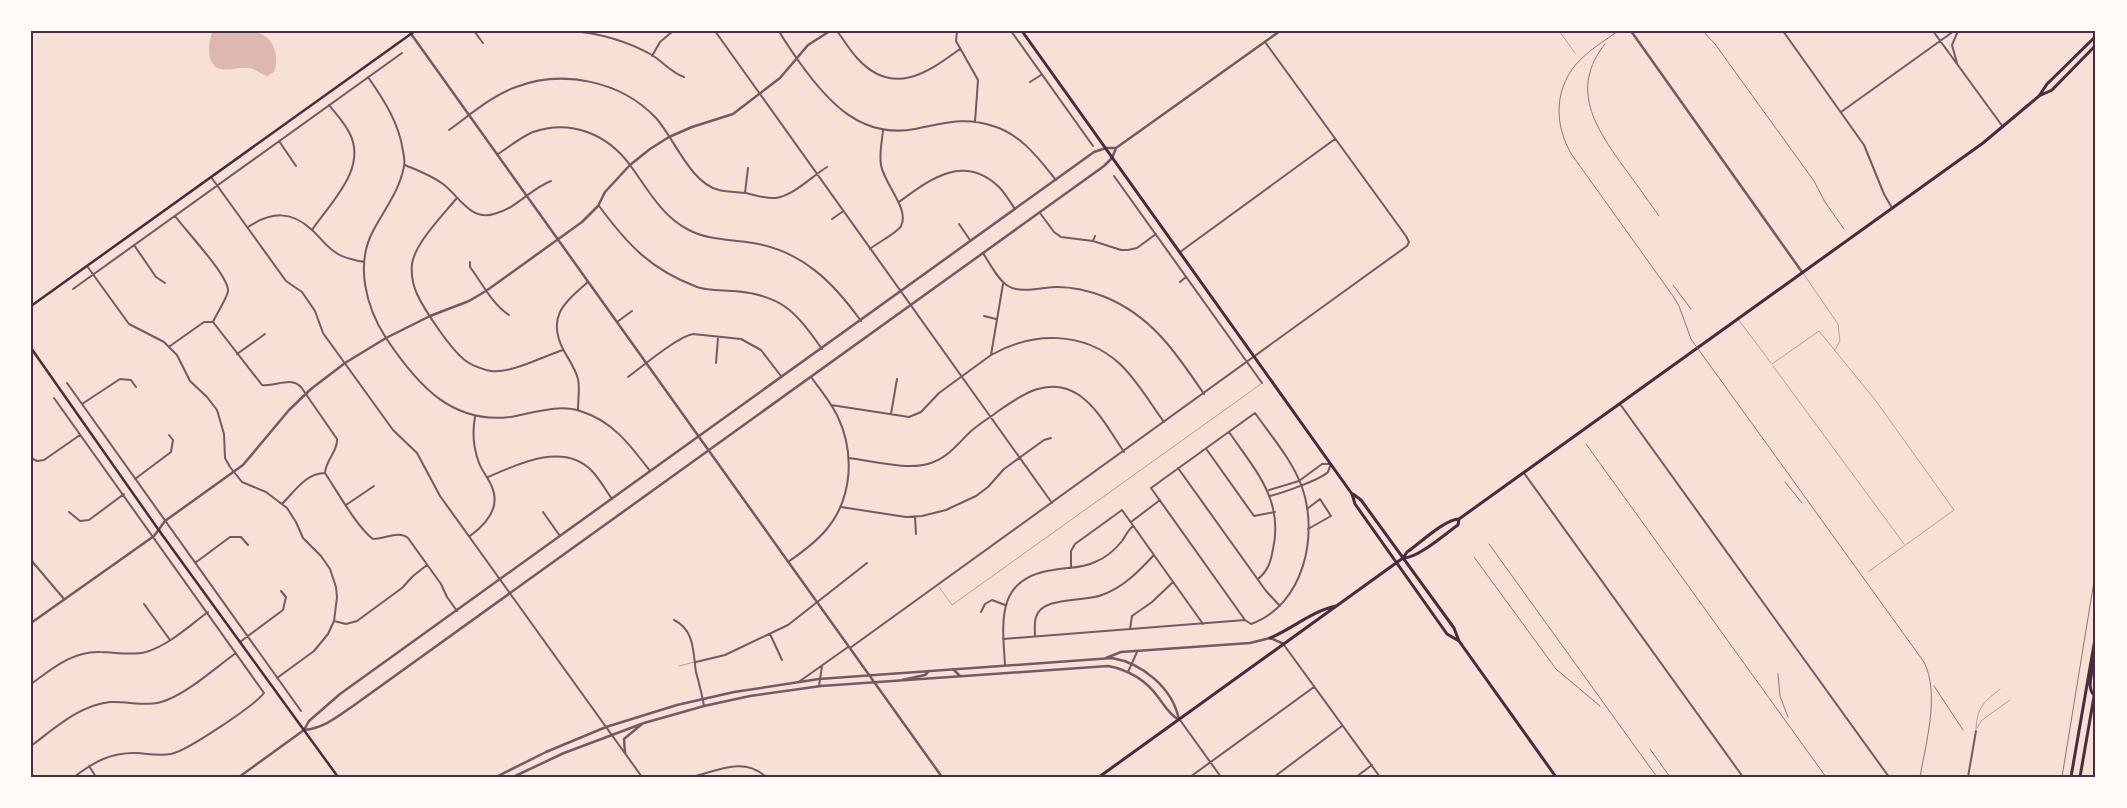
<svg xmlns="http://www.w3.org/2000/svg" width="2127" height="808" viewBox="0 0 2127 808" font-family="Raleway,sans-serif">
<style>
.water{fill:#dcb8b0}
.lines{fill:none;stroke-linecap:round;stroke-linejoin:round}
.service{stroke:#755966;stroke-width:0.5}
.minor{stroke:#755966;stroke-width:2}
.tertiary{stroke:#755966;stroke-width:2.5}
.secondary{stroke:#4a2c40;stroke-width:2.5}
.primary{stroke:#4a2c40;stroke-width:3}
.trunk{stroke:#4a2c40;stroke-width:3}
.rail{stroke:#8f747c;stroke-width:1}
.neatline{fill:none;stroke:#4a2c40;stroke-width:2}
</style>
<rect width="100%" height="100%" fill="#f7e1d7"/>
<path class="water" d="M213,31C233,31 265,24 274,48C277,56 277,64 274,72L267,76C261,74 255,69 249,68C239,67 230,71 221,69C205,66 208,41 213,31Z"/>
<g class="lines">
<path class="service" d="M1559,31L1575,53
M1803,273L1838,324L1840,341L1835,350
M1738,319L1771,363
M1772,364L1819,331L1876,401L1954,510L1868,572
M1773,366L1904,544
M939,587L952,605L1261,384
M679,666L695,662
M1977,728L1982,720L2010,700
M1976,729C1977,707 1984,702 2000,689"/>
<path class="minor" d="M474,31L483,43
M570,31C600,33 625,40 652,55C663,62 672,73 684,77
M715,31L1052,503
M779,31C785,42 793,53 800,63C828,102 861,139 915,129C942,124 965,116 993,126C1021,134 1039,159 1056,180
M837,31C844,40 850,51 858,59C893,97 927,73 960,49
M957,31L956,41L978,80L975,122
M1011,31L1093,146
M1783,31L1864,145L1884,194L1892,208
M1933,31L2003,127
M652,56L660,42L673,31
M1957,63L1952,45L1958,31
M368,77C384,100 399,123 403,151C404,156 405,162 404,166C400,190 384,210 373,231C355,265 366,307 386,338C418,386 454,427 516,416C536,412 560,404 580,411C613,421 630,445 650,471
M1030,82L1041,75
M1841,112L1954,31
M449,130C470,115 491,96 516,87C563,69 621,81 656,118C674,138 691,184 719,190C728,192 737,192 746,193C755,195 766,199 776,198C794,195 811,177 827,167
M279,141L296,166
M498,154C509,147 521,137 533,132C571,119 607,134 630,165C647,188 661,215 687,229C709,241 730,239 753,243C802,251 833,282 861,321
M405,165C419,171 431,175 443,184C459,196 470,221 494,214C516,209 530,189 551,181
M1114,176L1262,383
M211,177L286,281L302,292L315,311L323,333L393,430L417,453L440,496L642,777
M745,193L748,168
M456,199C443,215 415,243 412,264C411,274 413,285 417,294C425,311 451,350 466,361C471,365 484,370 491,371C510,374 544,356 563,350
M899,202C930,179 964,153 999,187C1005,193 1010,202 1015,209
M599,206C628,245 650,269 697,287C708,291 723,290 734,291C782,295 795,311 822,349
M1040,213L1054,232L1061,237L1093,241L1121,250H1128L1137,248L1156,234
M175,216C185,230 229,276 228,291C228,296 216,315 213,322L262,385C276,387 290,376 301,387L337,439C338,452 326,459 325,473C337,491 357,527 373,539C385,539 399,530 408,538L441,584L447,597L457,611
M832,219L842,212
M959,224L970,240
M248,227C271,212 291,210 312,230C321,238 327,248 338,254C346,259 355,260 364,262
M312,230C331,202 367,169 350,134C345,123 336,114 329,105
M1093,241L1095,236
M134,245L156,277L165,283
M870,249C877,243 897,233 901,226C910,209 884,184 881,165C879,154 882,142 883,130
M1180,252L1335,139
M983,253C990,264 998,280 1008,286C1020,294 1043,287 1057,287C1074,287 1090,291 1105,297C1152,316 1177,354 1204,394
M470,262V267C482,283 492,304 509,315
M87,266L129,324L164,342L177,355L190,381L207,397L217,410L224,434L225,458L230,467L242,482L266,492L287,508L296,522L303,538L321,556L330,569L336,587L337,597L334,621L328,634L314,651L277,678
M1180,282L1186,277
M73,289L402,53
M984,316L996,319
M617,322L632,311
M170,346L204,322H213
M237,354L265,334
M991,355C1032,332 1083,330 1120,364C1137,380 1150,403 1164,422
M716,363L718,338
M628,377C643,366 677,337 693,334L741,339L761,350L781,376
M67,383L301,711
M54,398L264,693C255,705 187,751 171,754C160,756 149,754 137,753C111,752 94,762 74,777
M82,404L120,379L131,380L136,387
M1620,404L1889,777
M831,405L909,417L921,412L939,393L991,355L1003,284
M578,410C578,400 580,388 578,379C575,368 569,360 564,351C546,317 564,303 588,282
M891,414L897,379
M1229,432C1255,470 1284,500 1273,549C1271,561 1268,571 1258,579
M1207,450L1254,516L1275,512
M31,458L37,461L44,460L80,435
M849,458C873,461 909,471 931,463C948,457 957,445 969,433C977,425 988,419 997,412C1021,395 1049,375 1079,395C1098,408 1111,433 1124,452
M1178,468L1266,591L1280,606
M1524,473L1743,777
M488,477C518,464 563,442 591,470C599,478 605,489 612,499
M135,479L171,452L173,440L169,435
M1269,490L1299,481L1322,464H1331C1331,465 1328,471 1328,472C1320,480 1282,493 1270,496
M282,504C295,491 306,473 325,473
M346,505L374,486
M841,507L906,517L922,516L946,510L976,496L988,487L1004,469L1044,440L1051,438
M1307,509L1320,499L1331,516L1308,529
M69,512L80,521L89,520L124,494
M543,512L560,536
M915,517L916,534
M1131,522L1160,500
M470,536C485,525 501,508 492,487C489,479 482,471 479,463C473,447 472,433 475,417
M31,560L64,599
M788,562C801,553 815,543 826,530C853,498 855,452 837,415C830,401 820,389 811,377
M195,563L230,537H241L248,545
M1071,568V551L1075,544L1122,510L1203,624
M144,604L170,640
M981,612L985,604L992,600L1005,605
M674,620C695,630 693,653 696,672C699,683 702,694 704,706
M334,621L346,624L357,621L402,588L413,576L427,565
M1130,629L1132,616L1152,602L1173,582
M770,634L782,660
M1035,636C1035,630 1034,623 1036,617C1042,596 1085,602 1102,595C1124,587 1139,571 1154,555
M1003,639L1245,620L1251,624C1304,605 1319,535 1302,487C1292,460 1272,437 1255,413L1151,488L1245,620
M240,642L283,610L286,597L281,591
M1284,645L1380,777
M850,648L1407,246L1409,242L1406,236L1265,42
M696,662L725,655L788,625L867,563
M1005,665C1002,620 996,578 1053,570C1067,567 1081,569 1095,562C1105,558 1115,550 1122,541C1126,535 1128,530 1133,526
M1128,672L1137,652
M800,681L848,647
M31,684C52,669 72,651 100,652C115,652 131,656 146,652C169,645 189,626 208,612
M819,686L822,666
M1180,720L1221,777
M31,746C55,728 80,705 110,702C130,701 148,708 167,700C190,691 215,668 236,653
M89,766L96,777
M31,773L34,777
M692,777C717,771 744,756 766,777
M1190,777L1314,687
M1274,777L1342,726
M1356,777L1372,765
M1968,777L1976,731"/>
<path class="tertiary" d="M409,31L942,777
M1631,31L1802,272
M31,623L154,536L165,521L243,465L289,410L311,389L345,363L386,338L430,316L469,301L486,291L582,222L598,206L605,192L630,165L650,149L669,137L692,127L733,114L780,78L808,45L830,31
M1106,658L1121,652L1250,643L1270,638L1284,644
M953,669L960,676
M902,680L925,675L929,671
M304,730C324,728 337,717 353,706L1104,166L1112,158L1116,148L1280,31
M625,753L624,739L642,724
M239,777L304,730L309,721L340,694L1094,152L1106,148H1116
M496,777L546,752L606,727L677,705L734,692L819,679L1112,658C1142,663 1173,688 1179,720
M513,777L564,753L644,723L704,706L750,696L821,686L1108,666C1129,670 1145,679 1158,697C1165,706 1169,714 1179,720"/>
<path class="secondary" d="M31,306L415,31
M31,348L158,529L338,777"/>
<path class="primary" d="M1022,31L1352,494L1355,504L1447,634L1459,641
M2039,96L2052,90L2096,45
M1353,494L1361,500L1454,628L1459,641L1556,777
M1404,558C1418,558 1445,534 1458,525L1459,519
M1270,638C1292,629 1312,611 1336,606
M1099,777L1403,558L1407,552C1419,544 1445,519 1459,519L1983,143L2039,96L2047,84L2096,36"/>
<path class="trunk" d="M2094,652C2097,664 2084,686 2094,695
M2071,777L2096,633
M2080,777L2096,685"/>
<path class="rail" d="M1618,31C1606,40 1592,48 1581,59C1554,85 1553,124 1572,155L1673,296L1679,306L1691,339L1924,662C1940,694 1926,742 1920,777
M1703,31L1715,44L1814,181L1825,202L1844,229
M1605,44C1569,89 1596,128 1623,166C1635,182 1647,199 1659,216
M1673,285L1691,309
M1586,444L1826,777
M1785,482L1802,503
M1489,544L1657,777
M1474,557L1556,669L1600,706
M1778,674L1780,696L1788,717
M1934,686L1963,730
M1650,749L1670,777
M2062,777L2096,569"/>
</g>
<rect width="2127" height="808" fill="none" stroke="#fffaf5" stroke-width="65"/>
<rect x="32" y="32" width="2062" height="744" class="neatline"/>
</svg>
